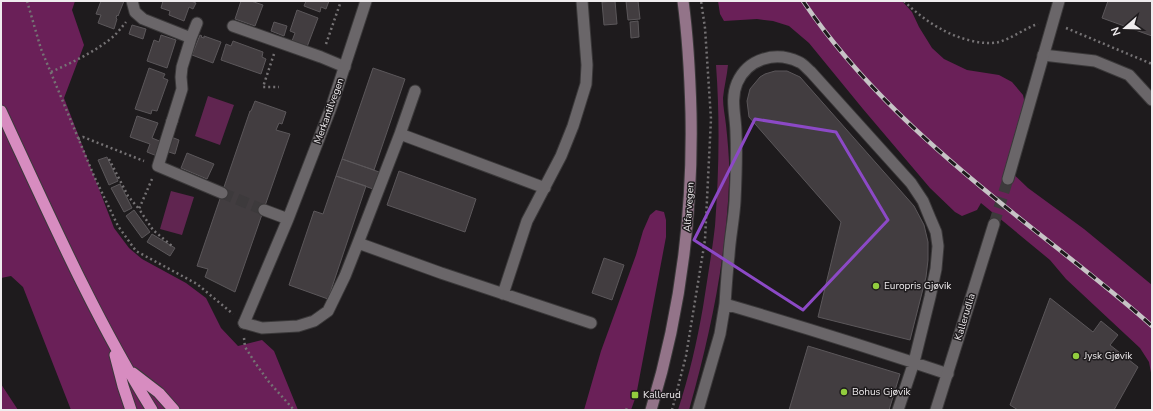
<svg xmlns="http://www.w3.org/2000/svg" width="1153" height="411" viewBox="0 0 1153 411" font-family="'Nunito Sans',sans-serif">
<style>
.green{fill:#602550}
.forest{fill:#6a2058}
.building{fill:#423d40;stroke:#5b575a}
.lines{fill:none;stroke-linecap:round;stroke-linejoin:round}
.minor-tunnel{stroke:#3d3a3c;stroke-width:11;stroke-dasharray:11 5.5;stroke-linecap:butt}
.service-casing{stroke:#3b393a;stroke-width:13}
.minor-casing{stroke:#3b393a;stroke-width:13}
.secondary-casing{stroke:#3b393a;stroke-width:13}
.trunk-casing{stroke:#3b393a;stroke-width:13}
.path{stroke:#757274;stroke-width:2.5;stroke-dasharray:2 3;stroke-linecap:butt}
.service{stroke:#6a6669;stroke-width:11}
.minor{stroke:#6a6669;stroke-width:11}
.secondary{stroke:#937489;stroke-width:11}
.trunk{stroke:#d78cc0;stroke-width:11}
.rail-casing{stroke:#c7c4c6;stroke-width:4.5}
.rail{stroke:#1e1b1d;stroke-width:3;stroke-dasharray:9;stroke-linecap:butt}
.marked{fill:none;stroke:#8c49c6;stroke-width:3;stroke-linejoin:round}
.poi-dot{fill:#92cd3e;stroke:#1e1b1d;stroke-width:1.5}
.labels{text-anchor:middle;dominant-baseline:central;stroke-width:3;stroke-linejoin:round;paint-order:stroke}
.street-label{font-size:10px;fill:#efecee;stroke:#1e1b1d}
.poi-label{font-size:10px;fill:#efecee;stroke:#1e1b1d;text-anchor:start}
</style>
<rect width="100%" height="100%" fill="#1e1b1d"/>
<path class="green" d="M716,65H728C727,76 724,87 723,98C723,107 725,116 726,125C728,144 730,164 729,183C726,260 710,336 689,410H678C689,376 697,342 703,307C707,280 712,253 715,226C719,173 720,118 716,65Z
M208,96L234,105L220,145L195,136Z
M171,191L194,197L182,235L160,229Z"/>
<path class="forest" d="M1,1H75L72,10L84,45L64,98L114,228L129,248L142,259L186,283L206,298L221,328L238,346L262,340L274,351L298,410H71L23,287L11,276L1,278Z
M718,1H902L912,12L919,27L932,48L944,59L967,70L999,75L1012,82L1023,95L1026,108L1006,167L1028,188L1084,229L1152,285V378L1149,362L1140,348L1066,279L1050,260L981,203L977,210L962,216L955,212L930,188L863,109L809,43L789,26L773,21L757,19L724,21L720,14Z
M656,210L664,212L666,220V237L636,396L631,410H584L601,351L636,255L643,231L650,215Z
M1,384L18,410H1Z"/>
<path class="building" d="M101,1H124L118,16L117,15L116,18L117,19L114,29L98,23L101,15L96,14Z
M163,1H191L196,3L193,9L189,7L184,21L169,15L170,11L161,8Z
M241,1H251L263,5L255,26L235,19Z
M306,1H329L326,9L321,7L320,12L304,6Z
M615,1L617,24L604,25L602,2Z
M626,1H638L640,19L628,20Z
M1108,1H1152V36L1102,18Z
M297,10L318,18L307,47L292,41L295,33L290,31Z
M638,21L639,37L631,38L630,22Z
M274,22L287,26L284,36L271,31Z
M132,25L146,29L143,39L129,34Z
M161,35L176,40L167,68L147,61L154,40L159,42Z
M200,35L202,36L201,37L204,38V36L221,42L213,63L192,55Z
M233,41L263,52L262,57L266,59L261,74L221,60L226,44L231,46Z
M149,68L165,74L163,78L168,80L157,111L152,110L151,114L135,109Z
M373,68L405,79L374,170L342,159Z
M775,71H787L800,77L914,206L924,225L928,242V260L926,277L910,340L818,317L841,222L749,117L747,101L750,89L760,77L765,74Z
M255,101L286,112L282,124L279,123L276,130L290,134L235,292L205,277L208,269L197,266L250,111H251Z
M137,116L158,123L152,138L162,142L157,156L147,152L150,144L130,137Z
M171,137L179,140L175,154L166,151Z
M187,153L214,164L207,179L181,168Z
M107,157L118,181L109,185L98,160Z
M342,159L382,173L376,190L336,176Z
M399,171L476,199L465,232L387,205Z
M336,176L366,186L328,299L289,285L314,211L323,214Z
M120,184L132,208L124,212L111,188Z
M134,210L150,232L142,238L126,216Z
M152,234L175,248L170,256L147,242Z
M604,258L624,265L612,300L592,293Z
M1050,298L1093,332L1101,321L1118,335L1110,345L1138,367L1114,410H1018L1010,405Z
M808,346L900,374L889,410H789Z"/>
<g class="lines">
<path class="minor-tunnel" d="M222,193L264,210
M994,224L1008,179"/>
<g class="service-casing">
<path id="service" d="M132,1L135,12L143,19L191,38
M233,26L321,57L345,67
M1043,55L1095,61L1129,75L1152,100
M172,121L182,89L181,77L182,67L191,38L197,23
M400,134L545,188
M358,243L441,273L591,323
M503,294L527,221L561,156L573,126L586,84L587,65L582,1
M244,323L262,328L298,326L314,321L328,311L345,276L358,243L400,134L415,91
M698,410L720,334L725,304
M898,410L914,362L930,297L936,269L938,246L936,232L930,218L923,201L911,183L811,72C807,69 804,64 799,62C776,51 748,58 737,83C730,100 736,116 736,134C737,155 736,180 735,201C734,219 730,237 729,255C727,272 726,288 725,304C800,326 874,349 948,374"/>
</g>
<g class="minor-casing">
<path id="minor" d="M172,121L158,166L222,193
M1008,179L1059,1
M264,210L288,219
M244,323L288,219L332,105L366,1
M936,410L994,224"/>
</g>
<g class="secondary-casing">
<path id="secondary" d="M651,410C681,312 693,216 691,113C690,76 688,38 683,1"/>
</g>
<g class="trunk-casing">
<path id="trunk" d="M1,111C48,212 93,315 152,410
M115,355L123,386L131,410
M133,373L159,393L174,410"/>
</g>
<path class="path" d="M27,1L41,49L94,176L118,226L136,251L197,284L233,314
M904,1C915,12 929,23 943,30C957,38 983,46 999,42C1013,38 1025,28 1038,24
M1066,28L1152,64
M326,44L341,1
M274,54L263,87H279
M51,72C73,62 95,52 114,36C118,32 122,27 126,22
M78,139L83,137L144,161
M109,159L128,196L139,209
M152,179L139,209L153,230L172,246
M244,338L245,347L256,364L269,382L294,410
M626,410L627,408
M672,410L686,356L705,240L711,119L705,28L701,1"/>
<use href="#service" class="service"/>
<use href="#minor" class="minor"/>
<use href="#secondary" class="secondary"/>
<use href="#trunk" class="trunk"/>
<g class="rail-casing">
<path id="rail" d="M803,1C859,84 936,151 1013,213C1060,251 1107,286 1152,326"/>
</g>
<use href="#rail" class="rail"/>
</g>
<path class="marked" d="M755,119L836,132L888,220L803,310L694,240Z"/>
<g class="poi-dot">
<circle cx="876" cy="286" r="4"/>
<circle cx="1076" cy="356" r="4"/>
<circle cx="844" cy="392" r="4"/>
<rect x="631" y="391" width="8" height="8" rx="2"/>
</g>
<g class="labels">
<g class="street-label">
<text transform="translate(329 111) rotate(-70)">Merkantilvegen</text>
<text transform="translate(689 207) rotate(-86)">Alfarvegen</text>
<text transform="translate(965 317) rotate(-73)">Kallerudlia</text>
</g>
<g class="poi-label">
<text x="884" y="286">Europris Gjøvik</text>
<text x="1084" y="356">Jysk Gjøvik</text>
<text x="852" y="392">Bohus Gjøvik</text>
<text x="643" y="395">Kallerud</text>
</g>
</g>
<rect width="1153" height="411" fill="none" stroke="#efecee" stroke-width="4"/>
<g transform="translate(1125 28) rotate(250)" stroke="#1e1b1d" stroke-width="3" paint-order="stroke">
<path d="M0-3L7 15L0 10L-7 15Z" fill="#efecee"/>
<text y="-6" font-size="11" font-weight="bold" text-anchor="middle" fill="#efecee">N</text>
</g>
</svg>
